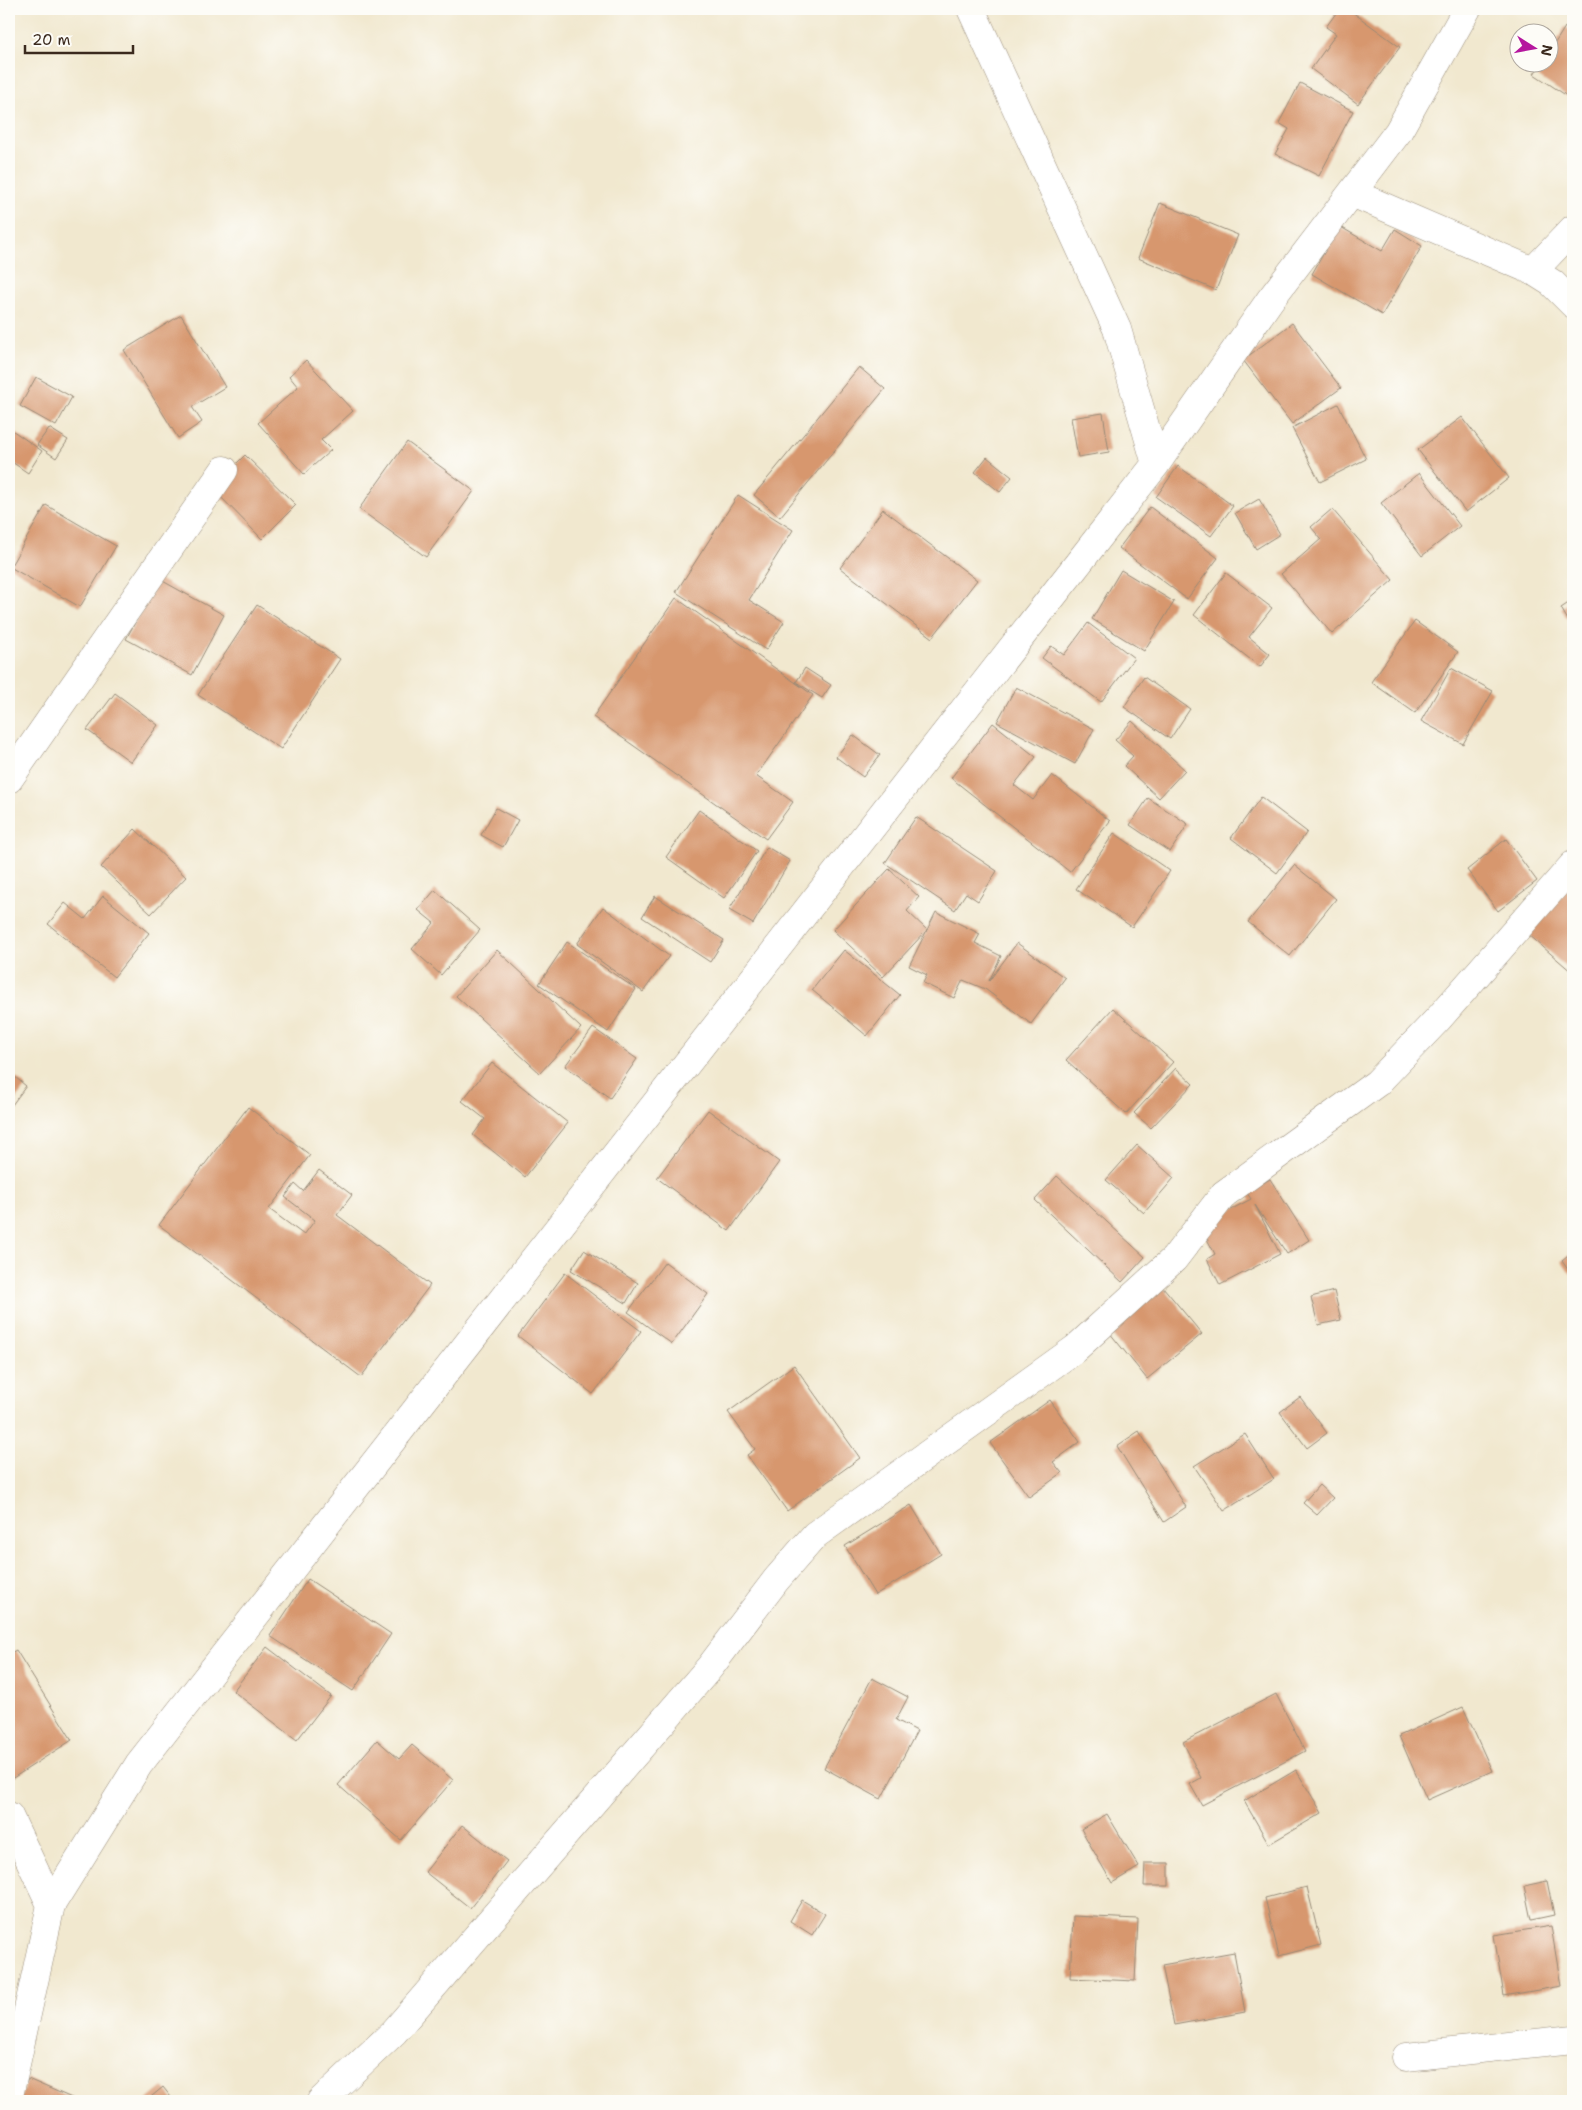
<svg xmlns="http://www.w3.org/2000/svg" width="1582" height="2110" viewBox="0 0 1582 2110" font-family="'Shantell Sans',sans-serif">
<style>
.building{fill:#d7976e}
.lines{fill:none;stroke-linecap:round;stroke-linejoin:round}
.minor-casing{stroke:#968976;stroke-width:29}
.minor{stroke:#fff;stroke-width:28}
</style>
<rect width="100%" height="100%" fill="#fdfcf7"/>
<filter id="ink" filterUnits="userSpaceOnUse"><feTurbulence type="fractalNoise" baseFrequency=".02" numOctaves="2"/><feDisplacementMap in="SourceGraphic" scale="10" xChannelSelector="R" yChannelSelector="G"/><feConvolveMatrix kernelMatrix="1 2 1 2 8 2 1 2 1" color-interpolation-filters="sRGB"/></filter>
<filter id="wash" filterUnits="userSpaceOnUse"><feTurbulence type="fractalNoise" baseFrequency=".0096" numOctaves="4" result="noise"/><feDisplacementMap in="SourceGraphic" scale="20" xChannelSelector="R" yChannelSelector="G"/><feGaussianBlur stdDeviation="1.12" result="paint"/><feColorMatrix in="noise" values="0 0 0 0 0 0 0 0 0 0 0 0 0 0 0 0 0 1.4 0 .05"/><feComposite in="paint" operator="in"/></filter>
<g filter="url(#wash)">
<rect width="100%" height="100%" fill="#f1e8cf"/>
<g id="blocks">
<path class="building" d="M1339,9H1348L1400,47L1358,104L1311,69L1336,34L1326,27Z
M1565,27L1573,32V100L1534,74L1542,62H1550V51Z
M1300,83L1353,111L1319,176L1275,154L1289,129L1279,123Z
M1160,203L1238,235L1216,290L1138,258Z
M1339,226L1382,251L1395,229L1422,246L1382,315L1312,274Z
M181,315L225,387L192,407L202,422L178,438L124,350Z
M1292,323L1341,388L1292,424L1243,360Z
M306,360L353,411L321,440L331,450L304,474L258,423L298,387L289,376Z
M859,367L885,389L780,517L754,495Z
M36,377L72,397L56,426L20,406Z
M1338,404L1366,459L1320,482L1292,428Z
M1103,413L1109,452L1078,457L1071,418Z
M1462,417L1509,478L1466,512L1418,450Z
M9,428L42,451L28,473L9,460Z
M49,428L68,440L56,458L37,445Z
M407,442L474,491L426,557L359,509Z
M245,455L296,505L262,539L212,488Z
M987,457L1012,477L1000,492L975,472Z
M1178,466L1233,506L1211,536L1156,497Z
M1419,473L1460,526L1422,556L1381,503Z
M738,495L793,530L749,600L784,622L766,650L676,592Z
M1259,499L1280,534L1256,549L1235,513Z
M46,505L116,546L80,607L10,567Z
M1150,507L1218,558L1187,599L1119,548Z
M883,509L977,580L932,638L840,568Z
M1332,509L1393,580L1332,634L1281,574L1321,539L1311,527Z
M1121,570L1174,602L1144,651L1092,619Z
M1226,573L1272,608L1249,637L1270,654L1260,667L1194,615Z
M159,579L224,615L192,675L126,639Z
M676,598L813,695L756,776L793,802L766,839L593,717Z
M1573,600V629L1561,608Z
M257,605L340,659L281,749L198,695Z
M1415,621L1458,652L1415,713L1371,682Z
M1088,623L1134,658L1101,702L1042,658L1051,646L1064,655Z
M805,668L831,685L822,698L796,682Z
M1451,668L1493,691L1463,744L1421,721Z
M1144,677L1190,709L1170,739L1124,707Z
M1016,687L1094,729L1075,764L997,722Z
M115,693L158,725L131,762L87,730Z
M1132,721L1185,770L1159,798L1124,766L1133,756L1115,740Z
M993,723L1036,757L1014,785L1033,800L1052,775L1110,821L1070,872L951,778Z
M853,735L880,755L863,777L836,757Z
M1261,797L1307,832L1277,873L1231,838Z
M1148,798L1188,824L1170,852L1130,825Z
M496,808L518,820L503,847L481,835Z
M699,810L757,851L724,898L666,857Z
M916,817L997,871L978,901L966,893L955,910L885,863Z
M135,829L186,877L151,914L101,867Z
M1114,833L1170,871L1132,927L1076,889Z
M1506,839L1537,881L1498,911L1467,870Z
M767,847L790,861L753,924L729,910Z
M1294,865L1336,899L1290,956L1248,922Z
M889,869L919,897L907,911L927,930L883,977L833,930Z
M1569,887L1573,891V973L1528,934Z
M435,890L480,930L441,975L412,949L434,923L418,910Z
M103,896L149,933L114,977L48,924L65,903L85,919Z
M655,896L724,940L710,962L642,917Z
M603,907L669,956L643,992L577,944Z
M936,912L980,934L975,943L1001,956L989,981L1017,943L1065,978L1031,1024L985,989L963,980L954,998L923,983L927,975L909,966Z
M567,942L636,989L608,1032L539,984Z
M497,950L581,1028L540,1073L456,996Z
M844,950L900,995L867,1036L812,990Z
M1113,1008L1173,1062L1126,1114L1066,1060Z
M593,1028L637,1059L610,1098L565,1066Z
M492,1063L568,1123L525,1177L473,1135L485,1119L462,1101Z
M1176,1068L1193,1084L1151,1128L1134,1113Z
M9,1072L26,1086L9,1109Z
M248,1107L310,1155L269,1209L304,1235L315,1220L285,1197L295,1184L303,1191L319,1170L352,1195L337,1215L430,1285L361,1377L159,1225Z
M708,1110L779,1162L729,1231L657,1178Z
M1137,1145L1174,1178L1144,1213L1106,1180Z
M1057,1176L1145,1257L1122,1282L1035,1200Z
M1270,1179L1309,1240L1287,1254L1255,1205L1280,1254L1220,1285L1207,1259L1215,1254L1200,1226L1251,1199L1247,1193Z
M584,1250L638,1283L626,1303L571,1270Z
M1573,1252V1277L1562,1261Z
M665,1262L708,1294L672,1344L628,1312Z
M565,1273L641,1331L593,1394L518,1336Z
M1163,1287L1202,1334L1147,1379L1109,1332Z
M1334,1291L1341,1320L1318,1325L1311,1297Z
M794,1365L860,1458L787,1511L747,1455L755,1449L728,1412Z
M1300,1397L1327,1433L1307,1448L1280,1412Z
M1050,1400L1080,1442L1053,1462L1062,1473L1029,1497L990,1443Z
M1139,1431L1186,1507L1164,1522L1117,1446Z
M1245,1434L1274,1479L1224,1511L1194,1466Z
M1319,1485L1333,1498L1317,1515L1303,1503Z
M911,1505L941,1554L875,1595L845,1546Z
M308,1579L391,1634L353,1691L270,1636Z
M267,1647L331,1696L297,1740L233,1691Z
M16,1650L72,1740L13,1778L9,1772V1654Z
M872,1678L908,1697L896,1720L917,1731L881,1799L824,1768Z
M1276,1694L1305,1751L1202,1805L1190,1784L1201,1778L1183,1742Z
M1463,1707L1492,1771L1427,1800L1399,1736Z
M377,1740L399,1759L412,1745L453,1780L401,1840L338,1785Z
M1296,1770L1322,1813L1269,1844L1244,1801Z
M1107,1814L1139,1867L1112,1883L1081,1829Z
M462,1825L507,1861L470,1908L425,1872Z
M1145,1863H1169V1886H1144Z
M1547,1881L1554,1915L1531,1920L1524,1886Z
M1307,1887L1321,1945L1279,1956L1265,1898Z
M802,1900L825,1914L812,1935L790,1921Z
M1073,1916L1138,1919L1135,1981L1070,1978Z
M1551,1926L1561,1986L1504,1996L1494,1935Z
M1234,1952L1245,2012L1174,2025L1162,1965Z
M28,2079L74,2099L73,2101H18Z
M163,2087L174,2101H146Z"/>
</g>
</g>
<g filter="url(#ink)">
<use href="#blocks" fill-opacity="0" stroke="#968976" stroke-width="1"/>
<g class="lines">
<g class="minor-casing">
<path id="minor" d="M971,9L1117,329L1156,464
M1352,193L1533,271L1552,283L1573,304
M1533,271L1573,229
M9,779L224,470
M9,1816L51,1905
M1406,2057L1573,2039
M9,2096L51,1905L139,1764L1156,464L1270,300L1398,132L1467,9
M321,2101L394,2032L710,1667L776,1580L815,1535L1075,1349L1174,1259L1224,1194L1377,1083L1439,1018L1573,865"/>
</g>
<use href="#minor" class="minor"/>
</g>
</g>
<rect width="1582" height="2110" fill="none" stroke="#fdfcf7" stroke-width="30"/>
<g transform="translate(1534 48) rotate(101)"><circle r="24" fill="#fdfcf7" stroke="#afa8a0"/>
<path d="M0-4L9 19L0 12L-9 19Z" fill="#b5179e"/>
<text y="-8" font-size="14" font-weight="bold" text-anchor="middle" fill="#3b2a1e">N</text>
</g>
<path d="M25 45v8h108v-8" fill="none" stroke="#3b2a1e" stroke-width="2.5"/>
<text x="32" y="45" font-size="15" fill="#3b2a1e" stroke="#fdfcf7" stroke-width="4" paint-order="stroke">20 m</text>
</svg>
